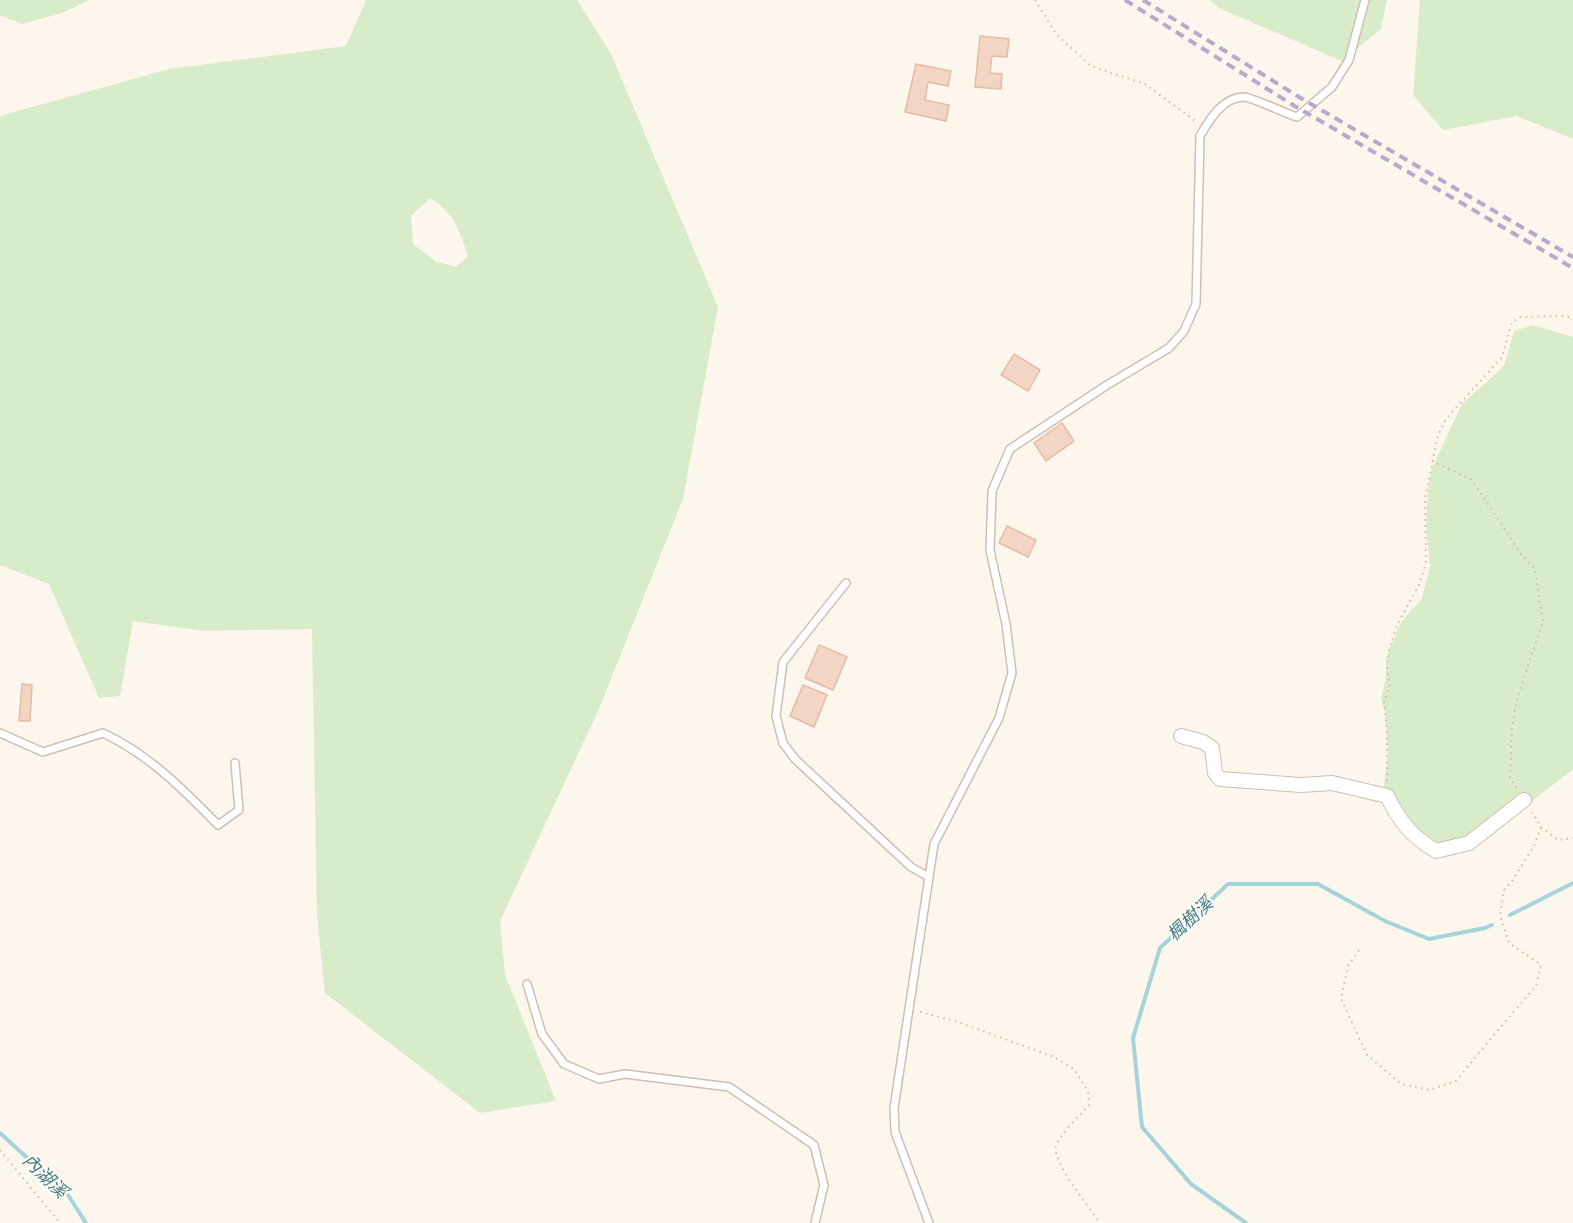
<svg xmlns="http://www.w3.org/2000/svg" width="1573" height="1223" viewBox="0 0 1573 1223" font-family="Signika,'Noto Sans TC',sans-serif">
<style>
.green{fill:#d8ecc9;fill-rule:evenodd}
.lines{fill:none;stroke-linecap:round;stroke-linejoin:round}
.stream{stroke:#a5d3da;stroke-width:4}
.building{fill:#f3d5c3;stroke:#e6bba3;stroke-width:1.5}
.lane-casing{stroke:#d1beb0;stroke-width:10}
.street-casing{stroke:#d1beb0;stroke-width:16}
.path{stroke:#d9b8a5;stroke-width:2;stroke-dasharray:1.5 4.5;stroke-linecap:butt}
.lane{stroke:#fff;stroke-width:7}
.street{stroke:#fff;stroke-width:14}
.rail{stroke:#b9a8c9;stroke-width:4;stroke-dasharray:9 6;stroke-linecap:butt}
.labels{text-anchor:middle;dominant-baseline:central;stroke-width:4.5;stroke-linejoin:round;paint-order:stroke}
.water-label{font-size:18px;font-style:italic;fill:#437c86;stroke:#fffaf3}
</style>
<rect width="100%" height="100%" fill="#fdf6ec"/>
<path class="green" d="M0,0H89L62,13L22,24L0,15Z
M366,0H577L611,54L718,307L683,499L599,709L500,921L505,975L556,1101L480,1113L325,993L317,917L312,629L204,631L133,621L120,696L99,698L49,584L0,565V116L169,69L346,46ZM430,198C453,211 460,232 468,256L456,267L435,261L413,244L411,216Z
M1209,0H1387L1381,29L1342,61L1221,9Z
M1420,0H1573V139L1517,116L1443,130L1413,95Z
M1533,325L1573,337V769L1506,822L1454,855L1422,849L1389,816L1383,792L1388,754L1385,711L1381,700L1386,677V658L1400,624L1422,598L1430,566L1426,527L1428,487L1432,468L1462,404L1504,366L1514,331Z"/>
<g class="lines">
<path class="stream" d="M1510,915L1573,883
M0,1133L68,1195L86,1223
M1246,1223L1191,1184L1142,1127L1133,1038L1160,948L1228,884H1318L1385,921L1429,939L1485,928L1492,925"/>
</g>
<path class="building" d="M980,36L1009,39L1007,57L992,56L990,73L1002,74L1001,89L975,87Z
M916,64L951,71L948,86L928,82L925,100L949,105L946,121L905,112Z
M1014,354L1040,370L1028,391L1001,375Z
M1062,423L1074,441L1046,461L1034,443Z
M1007,526L1036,540L1028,557L999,543Z
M819,645L847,657L833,690L805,678Z
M22,684L32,685L30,721H19Z
M803,685L827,695L814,727L790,716Z"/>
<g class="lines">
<g class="lane-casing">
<path id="lane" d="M846,583L783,662L776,716L783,743L795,759L911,867L929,877
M0,733L43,752L103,733C148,754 183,789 218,825L239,810L235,763
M527,984L542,1034L564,1064L599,1079L625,1074L729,1087L814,1145L824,1185L815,1223
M929,1223L895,1132L894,1108L934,844L999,718L1012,673L1006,624L990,550L992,491L1010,449L1107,385L1169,348L1184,331L1196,304L1200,136C1209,120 1223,97 1244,97C1251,97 1287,114 1297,117L1332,87L1349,60L1365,0"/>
</g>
<g class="street-casing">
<path id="street" d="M1181,736L1203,742L1212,748L1215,773L1220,779L1301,785L1332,783L1387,796C1400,822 1411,836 1436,851L1469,843L1524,800"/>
</g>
<path class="path" d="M1035,0L1056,34L1091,66L1145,84L1198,123
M1432,461L1472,480L1521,554L1535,569L1543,622L1518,695L1512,728L1510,778L1517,789
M1387,781V730L1384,701L1390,688L1387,667L1389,650L1397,625L1419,585L1426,563L1425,498L1438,435L1446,419L1502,357L1512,322L1521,317L1564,316L1573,318
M1541,827L1558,840L1573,838
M1359,950L1348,966L1341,999L1367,1055L1401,1084L1429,1090L1456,1081L1492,1037L1536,986L1541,965L1509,943L1500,916L1504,890L1512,881L1534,846L1541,827L1532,812
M920,1012L955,1021L1054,1057L1075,1070L1088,1092L1089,1105C1081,1115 1059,1134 1056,1146C1052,1162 1090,1208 1100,1223
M0,1150L60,1223"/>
<use href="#lane" class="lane"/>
<use href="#street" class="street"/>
<path class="rail" d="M1125,0L1293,105L1573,268
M1143,0L1299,97L1573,257"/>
</g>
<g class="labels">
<g class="water-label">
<text transform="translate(1190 919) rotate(-43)">楓樹溪</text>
<text transform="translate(45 1176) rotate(44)">內湖溪</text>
</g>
</g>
</svg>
